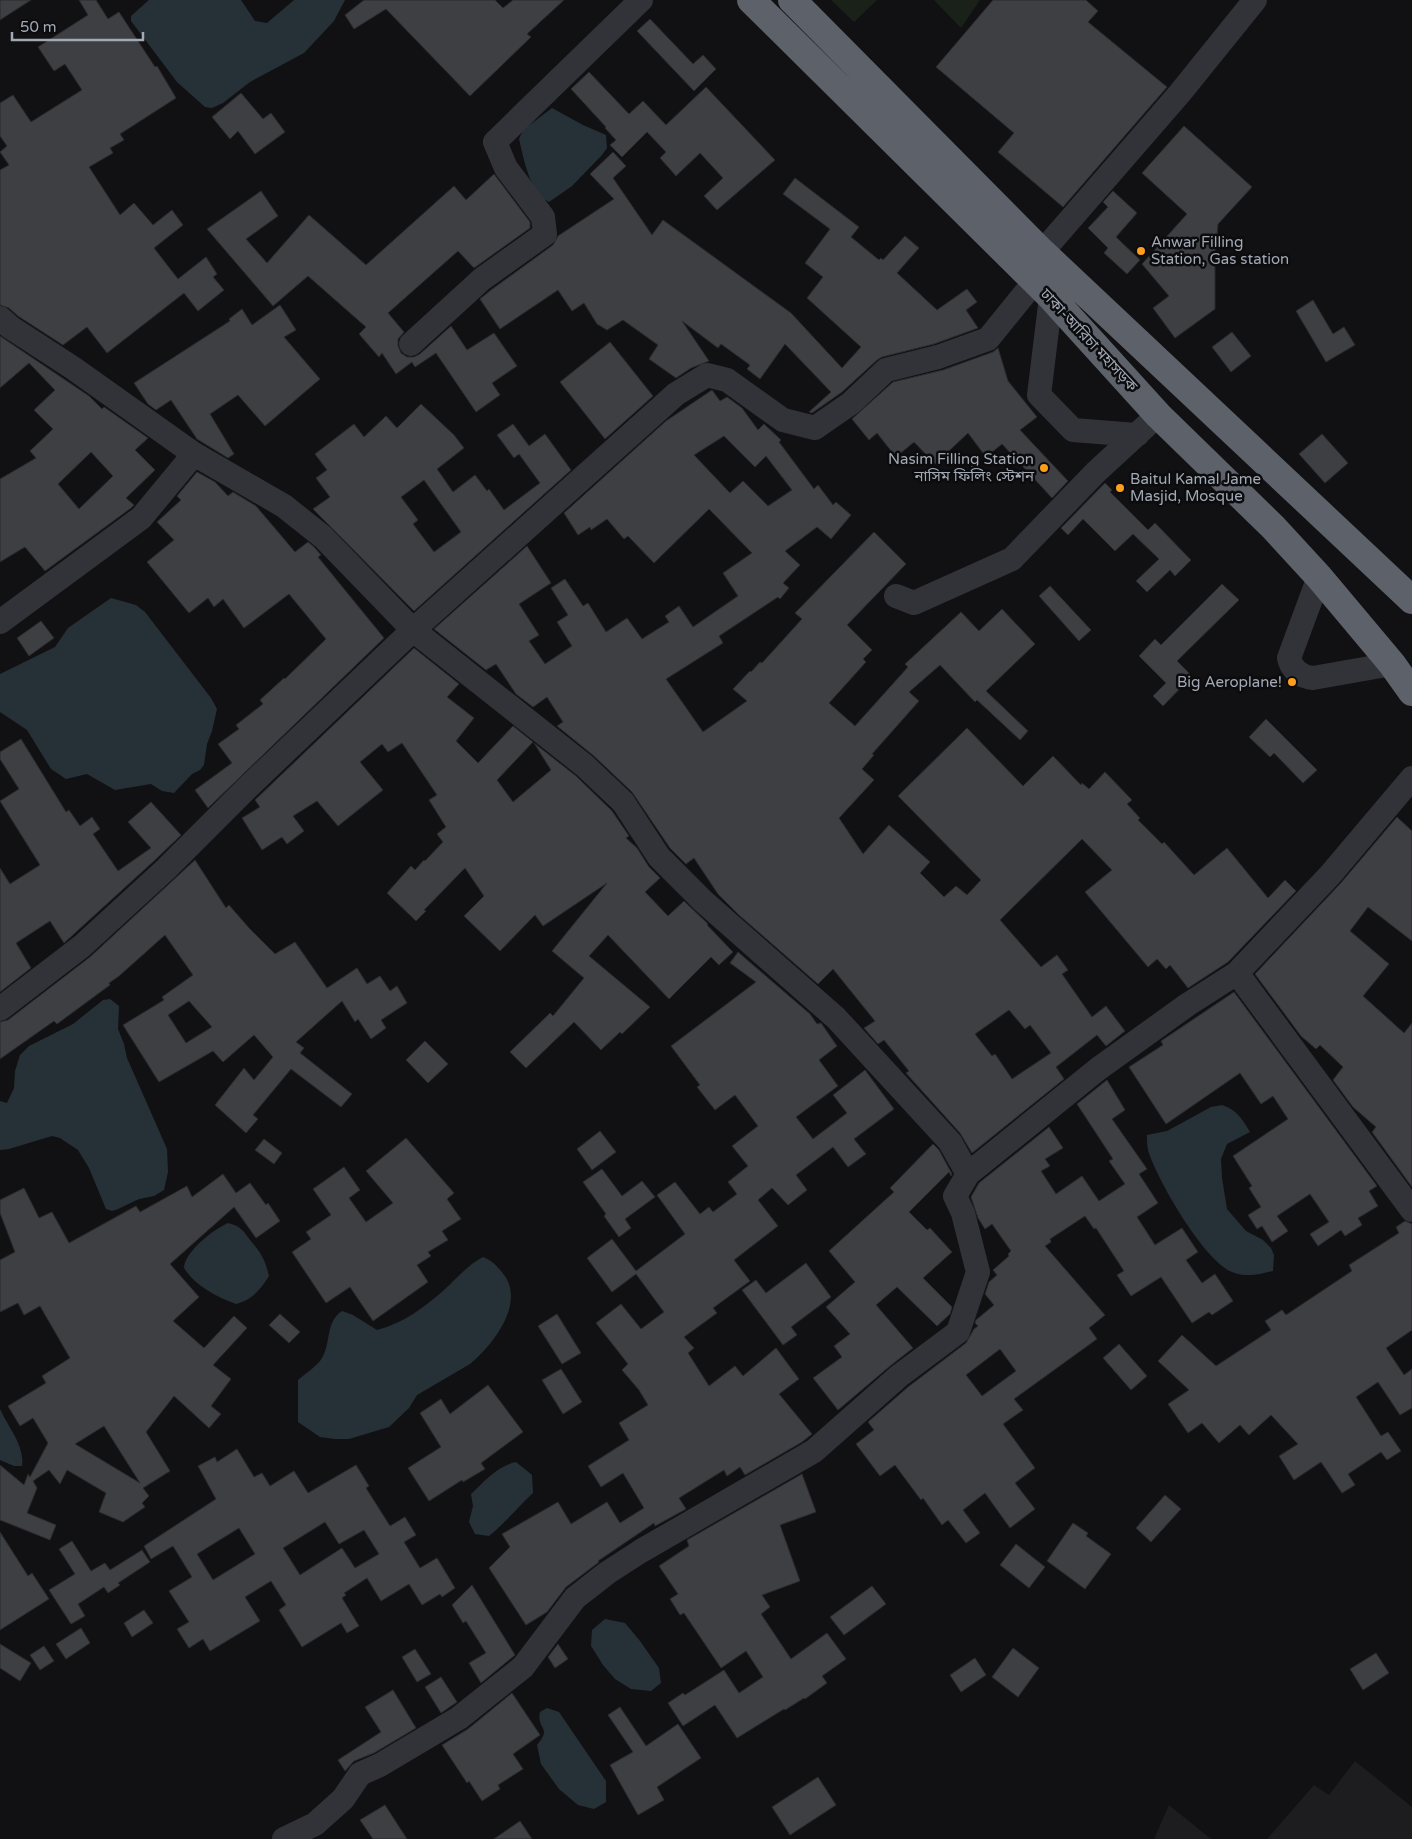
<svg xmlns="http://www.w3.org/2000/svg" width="1412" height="1839" viewBox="0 0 1412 1839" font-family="'Varela Round','Noto Sans Bengali',sans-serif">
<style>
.built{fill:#1d1d20}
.green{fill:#192119}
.water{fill:#263137}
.building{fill:#3d3f43;stroke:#2b2b2f;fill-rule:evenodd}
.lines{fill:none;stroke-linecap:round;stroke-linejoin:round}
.minor{stroke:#323338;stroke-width:24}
.highway{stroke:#5d6169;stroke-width:28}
.poi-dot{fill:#ff9f1c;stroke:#0c0c0e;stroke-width:2}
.labels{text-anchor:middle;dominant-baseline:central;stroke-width:5;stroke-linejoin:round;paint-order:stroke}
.poi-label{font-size:15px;fill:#a1a9b5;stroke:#0c0c0e;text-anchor:start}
.street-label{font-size:15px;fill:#a1a9b5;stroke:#0c0c0e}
</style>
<rect width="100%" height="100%" fill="#111113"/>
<path class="built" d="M1355,1761L1412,1807V1839H1267L1314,1785L1329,1795Z
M1169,1805L1211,1839H1154Z"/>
<path class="green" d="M831,0H877L854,22Z
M934,0H980L961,28Z"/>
<path class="water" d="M149,0H241L255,21L267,23L294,0H345L334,21L304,53L250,82L223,103L212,108L205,107L177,82L131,21V16Z
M552,108L583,125L606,135L607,148L602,155L572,186L549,202C529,192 524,159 519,139L523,130Z
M111,598L136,605L145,612L211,698L217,709L212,731L207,744L204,765L200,770L192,774L174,793L162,791L151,784L115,790L87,774L66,779L51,769L27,730L0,712V674L55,647L68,628Z
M110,999L119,1006L118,1029L124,1044L127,1058L167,1149L168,1172L164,1190L154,1196L139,1199L118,1209L112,1211L106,1209L89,1168L78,1150L60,1138L52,1136L9,1149L0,1150V1101L7,1103L14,1088L15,1071L20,1055L29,1046L73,1024L103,1000Z
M1222,1105C1237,1110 1242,1119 1250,1132L1227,1144L1221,1159L1222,1178L1227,1209L1246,1231L1263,1240L1271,1248L1274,1255L1273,1271C1259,1274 1247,1278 1232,1272C1204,1261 1156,1178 1148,1150C1147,1145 1147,1140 1147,1135L1167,1131L1211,1107Z
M228,1223C240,1226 243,1230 250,1240C261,1253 265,1259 269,1276C260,1290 253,1299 236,1304C217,1297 195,1286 184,1268C185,1251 213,1230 228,1223Z
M483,1257C491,1260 495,1264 501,1271C528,1300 494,1344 470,1364L417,1395L409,1408L389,1427L349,1439H335L320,1437L298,1422V1380C305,1374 314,1368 320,1361C332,1346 324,1323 342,1311L353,1315L377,1330C402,1324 425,1307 444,1290C457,1278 468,1265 483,1257Z
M0,1409C8,1427 25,1446 22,1466H14L0,1460Z
M516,1462L532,1475L533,1493C518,1507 505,1523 489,1536L475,1534L469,1522L473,1506L471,1494C485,1481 497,1466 516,1462Z
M605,1619L625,1623L640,1641L659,1668L661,1683L651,1691L631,1689L615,1679L603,1665L591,1646L592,1630Z
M547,1708L559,1712L606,1781V1802L594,1809L578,1805L559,1789L541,1764L537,1745C553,1726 536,1730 540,1712Z"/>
<path class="building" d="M0,0H31L0,20Z
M79,0H96L108,19L119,12L155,67L157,66L176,98L120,134L124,140L110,148L113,153L89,167L120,215L134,203L153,225L172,210L183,225L154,248L178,279L206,257L217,274L213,277L224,290L198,311L184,293L107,353L87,327L63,345L18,316L9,308L0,305V170L9,165L0,152L7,146L0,136V103L13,95L31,122L82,90L65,64L54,71L38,47L88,15Z
M364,0H495L503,8L513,0H564L527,34L531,37L470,96L386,9L354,29L345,15Z
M993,0H1086L1098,11L1088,22L1167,87L1063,207L998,152L1014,133L936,67Z
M650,19L693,64L703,55L716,69L694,91L637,31Z
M589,72L629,114L643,101L666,125L706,87L775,160L717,210L704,196L723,178L700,153L676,176L660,158L666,152L647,132L622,157L610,145L616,140L605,128L606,127L571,89Z
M241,93L263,119L271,113L285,132L255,154L238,131L230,139L212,117Z
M1184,126L1252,187L1218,224L1215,258V309L1175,338L1153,308L1169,296L1142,264L1187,214L1142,173Z
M613,152L626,166L613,178L652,235L663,220L791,313L842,368L861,347L807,298L823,277L805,263L830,229L783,194L795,178L859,227L851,237L879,260L881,258L883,260L905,236L919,248L897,273L937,310L967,289L977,302L966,310L978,328L934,344L882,357L877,360L842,392L812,413L809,412L831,392L785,344L760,379L747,369L750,365L721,344L718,348L682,321L709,361L691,368L676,378L649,359L658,345L623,320L607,330L597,324L584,303L572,311L558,290L500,329L480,299L491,290L553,245L558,236L614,199L590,174Z
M494,174L530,222V228L474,268L458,251L388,313L404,332L398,339V346L401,353L407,357H414L420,354L451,326L467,350L494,333L517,366L492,383L500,395L476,412L436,353L415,367L412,362L396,374L382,353L379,357L359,334L366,327L308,276L273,306L207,229L261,191L278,216L246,239L267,263L309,215L366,265L454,186L466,200Z
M1113,191L1137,213L1116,237L1140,260L1127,274L1104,253L1108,248L1088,228L1108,207L1103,202Z
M1313,300L1333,334L1344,327L1355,345L1326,362L1296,311Z
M280,305L296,330L284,337L320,379L265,426L238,395L210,414L234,454L228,458L197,439L171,400L156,410L148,404L134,383L230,321L229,319L242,309L252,325Z
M1232,332L1251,356L1231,372L1212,347Z
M0,336L89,396L102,409L104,407L148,438L135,450L155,470L126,498L134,505L131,508L45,571L25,547L0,562V479L36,458L30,451L53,429L34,410L55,390L29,363L0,388ZM91,452L113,476L79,509L58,484Z
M610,342L653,396L605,439L560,382Z
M998,348L1008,381L1037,417L1020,430L1068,481L1052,498L1002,444L986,457L968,433L935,464L914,442L896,457L877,433L869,440L852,419L893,382L943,370L993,352Z
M712,390L720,401L727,397L742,408L758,430L764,424L781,440L779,442L814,489L818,485L833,505L836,502L851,515L831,539L817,527L785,551L800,565L783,583L789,588L780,599L778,597L719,636L723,643L666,679L703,732L747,701L733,689L750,671L751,672L760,662L762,663L802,619L795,613L874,532L906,564L847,625L872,650L863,659L866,662L829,703L855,726L908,667L905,664L961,612L979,631L1002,609L1035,644L986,691L1028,731L1020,740L977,700L975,702L940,665L909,692L919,701L872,754L874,755L862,769L874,780L839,818L863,854L889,825L930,862L920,873L944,897L956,886L967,895L981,880L898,796L967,728L1023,786L1053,756L1081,785L1082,783L1089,789L1105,772L1132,800L1127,804L1140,818L1138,820L1162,844L1164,842L1194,875L1227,848L1268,898L1285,880L1296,891L1228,962L1188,988L1170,965L1166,969L1157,959L1148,967L1085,892L1112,870L1082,839L1000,920L1041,967L1057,955L1068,970L1062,974L1092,1017L1106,1006L1125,1031L1106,1046L1097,1035L1056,1067L1064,1079L972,1153L960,1133L906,1073L909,1071L884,1040L878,1044L864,1028L875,1021L833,969L818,984L739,915L718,894L694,858L686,864L670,848L632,792L594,756L557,726L563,722L547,697L533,707L516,694L496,664L486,670L434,629L527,546L551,583L519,604L539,635L529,641L545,664L572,646L557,622L568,615L551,588L565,579L583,606L588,603L606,632L627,618L642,639L669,622L665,616L679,606L693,627L738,596L723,573L752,553L709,509L654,563L628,536L624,539L607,519L591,530L590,527L578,535L564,513L666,421ZM724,436L755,467L766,456L792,490L768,506L743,481L730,493L694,455ZM1009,1010L1025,1029L1030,1025L1051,1053L1012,1079L995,1054L992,1056L975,1034Z
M421,404L454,435L464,448L437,469L453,492L475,475L487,491L489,489L504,510L540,483L519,454L514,458L497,435L513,424L529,446L545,434L571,470L414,611L313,509L330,497L316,478L327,470L315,454L354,424L364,437L386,416L397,428ZM424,480L461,532L434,552L413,524L418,520L401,497Z
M1322,434L1348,463L1325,483L1299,454Z
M197,472L215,482L228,496L233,492L256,506L295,552L308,542L314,547L321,555L318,557L384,638L208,808L195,790L232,763L218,744L239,729L236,725L263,704L260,700L284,678L285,679L326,639L289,594L244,628L223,599L214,607L208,598L189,613L147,562L174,540L157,522L181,500L177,496Z
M1105,483L1112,490L1110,492L1148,530L1155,523L1191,560L1175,576L1170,570L1147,592L1136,581L1159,559L1133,534L1115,551L1083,519L1068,535L1061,528Z
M1222,584L1239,600L1177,661L1192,676L1163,706L1153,696L1166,683L1139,656L1155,639L1161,645Z
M1050,586L1091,630L1079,641L1039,596Z
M41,621L54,638L29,656L17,638Z
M414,648L459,684L447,697L474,718L456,741L478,763L513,726L533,742L497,780L513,802L551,770L534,743L576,776L612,811L629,836L626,838L637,848L649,867L660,878L645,892L668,916L684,901L708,924L707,925L733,952L719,965L711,957L669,999L608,935L589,956L650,1007L622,1034L620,1032L601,1050L574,1022L526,1068L510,1052L550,1013L553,1016L584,978L552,951L607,883L543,926L535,915L500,951L464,916L484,896L465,868L424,910L426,911L416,921L387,893L411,866L415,870L424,860L425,861L443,842L437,834L446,827L429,800L437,795L402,743L388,752L382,744L360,762L383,790L338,826L317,801L293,816L304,831L287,844L282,837L262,850L242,818L260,807L255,800Z
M1266,719L1317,770L1303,783L1274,753L1270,757L1249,737Z
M21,739L66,812L69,810L80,826L92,817L100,829L93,834L118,871L151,848L128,822L151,802L181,835L156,859L64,943L50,921L16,943L31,968L0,992V868L10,884L40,865L0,801L19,789L0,759V752Z
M1397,817L1412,831V941L1368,907L1350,931L1389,964L1363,996L1404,1033L1412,1023V1187L1372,1132L1376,1127L1353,1107L1333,1080L1343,1067L1320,1045L1316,1049L1301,1036L1255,974L1340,884Z
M195,860L226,908L229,905L249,928L275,954L295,942L327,988L357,968L367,984L380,976L390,991L397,986L407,1003L381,1020L386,1028L371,1039L358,1019L355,1022L342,1001L296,1042L304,1048L300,1053L352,1094L341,1107L291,1069L253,1115L258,1119L246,1133L215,1105L244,1068L254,1080L273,1057L254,1035L223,1062L213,1051L159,1082L123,1025L164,1000L162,997L193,975L165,935L119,976L109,983L110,985L57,1024L54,1021L0,1059V1022L8,1020L90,957ZM189,1001L212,1027L186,1043L168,1015Z
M738,952L810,1014L817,1024L821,1023L837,1046L819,1060L838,1086L796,1117L813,1139L847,1113L833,1095L865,1070L894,1109L854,1139L866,1154L848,1167L833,1147L796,1175L807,1190L788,1205L772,1188L758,1200L778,1226L734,1260L750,1281L713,1308L717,1313L684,1337L694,1348L688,1353L709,1386L735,1366L743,1376L776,1348L799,1379L779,1394L812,1434L802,1442L745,1475L740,1467L727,1476L724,1470L679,1498L686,1509L655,1526L654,1523L598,1561L599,1562L566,1587L547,1612L526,1625L489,1568L510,1547L502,1534L558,1502L571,1524L607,1502L620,1523L644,1508L623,1473L601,1487L588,1466L629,1440L619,1423L648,1405L639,1390L622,1370L628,1364L596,1323L621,1304L641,1329L664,1312L636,1274L612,1292L587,1258L612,1239L636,1271L685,1234L657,1195L675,1182L700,1214L709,1207L713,1212L737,1194L728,1182L748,1166L732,1146L758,1126L735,1095L715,1110L697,1087L700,1085L671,1046L756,982L730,963Z
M1234,992L1377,1186L1369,1191L1378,1206L1358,1218L1362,1225L1345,1236L1341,1230L1318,1246L1310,1234L1329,1222L1310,1194L1277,1216L1288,1231L1272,1242L1262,1226L1257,1229L1248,1215L1261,1207L1249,1188L1252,1186L1233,1156L1288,1119L1273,1096L1261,1104L1240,1073L1166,1124L1129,1067L1163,1045L1161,1041Z
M425,1041L448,1064L428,1083L406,1060Z
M1107,1080L1125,1110L1112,1119L1147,1169L1139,1174L1158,1203L1137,1217L1155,1245L1182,1228L1198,1252L1186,1260L1202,1283L1215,1274L1233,1301L1212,1315L1209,1312L1192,1323L1161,1277L1131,1296L1117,1275L1124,1271L1096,1228L1094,1229L1085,1216L1050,1239L1051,1242L1045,1246L1105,1315L1089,1328L1097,1339L1014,1399L1023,1410L1003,1424L1035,1468L1015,1483L1035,1509L1010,1528L985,1493L963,1510L980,1533L966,1543L948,1520L942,1525L923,1498L921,1500L895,1465L880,1476L856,1444L874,1430L868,1422L908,1387L966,1343L974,1329L978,1326L975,1323L976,1320L994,1305L985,1294L989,1282L997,1275L993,1270L1009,1256L1008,1254L1011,1251L992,1224L985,1229L978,1218L971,1197L979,1183L1049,1127L1063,1148L1045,1159L1050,1166L1041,1171L1056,1194L1082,1176L1099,1201L1125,1184L1109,1161L1113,1159L1077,1104ZM1000,1349L1016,1371L982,1396L966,1375Z
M600,1131L616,1152L592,1170L577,1149Z
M406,1138L454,1193L447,1199L461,1219L442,1231L448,1240L428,1252L431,1256L417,1265L428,1282L373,1321L350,1287L326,1303L292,1252L311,1239L306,1232L331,1215L313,1189L344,1167L360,1190L349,1198L366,1222L393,1203L366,1171Z
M264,1139L282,1153L274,1164L255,1150Z
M933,1144L939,1150L952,1174L951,1176L949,1172L909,1212L927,1230L930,1228L952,1252L923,1278L952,1307L950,1314L937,1326L897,1287L876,1305L913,1348L890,1366L838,1410L813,1378L842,1357L834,1346L850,1334L826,1307L855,1282L829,1251L894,1192L890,1188Z
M602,1169L622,1196L642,1181L655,1197L625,1219L631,1228L619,1237L604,1216L606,1214L583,1182Z
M223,1174L236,1193L250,1183L266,1205L268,1203L280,1221L256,1238L234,1207L170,1264L199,1297L173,1321L204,1348L234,1316L247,1328L213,1365L231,1379L211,1406L221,1414L209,1428L174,1396L146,1432L170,1471L143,1488L149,1496L142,1503L145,1507L123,1522L99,1512L106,1493L67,1470L60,1484L49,1470L33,1481L37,1488L27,1513L56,1525L50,1540L0,1520V1465L24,1485L28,1474L30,1477L48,1443L33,1418L20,1426L8,1406L46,1383L42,1376L70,1358L40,1306L24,1315L18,1303L0,1312V1260L15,1252L0,1213V1200L24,1188L39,1218L52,1212L69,1243L136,1206L140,1212L187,1186L192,1197ZM104,1426L140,1483L75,1444Z
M1405,1221L1412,1224V1330L1386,1348L1404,1375L1412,1369V1408L1400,1415L1378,1382L1356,1397L1381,1436L1388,1432L1401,1451L1387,1460L1381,1452L1348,1474L1355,1485L1342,1493L1321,1462L1294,1480L1279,1456L1298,1444L1271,1415L1249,1435L1240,1425L1219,1443L1202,1423L1188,1433L1168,1404L1189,1390L1158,1361L1182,1335L1216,1366L1271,1330L1265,1321L1282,1310L1286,1315L1352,1271L1349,1265L1399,1233L1396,1227Z
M806,1263L831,1297L791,1327L797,1335L783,1345L742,1290L756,1280L766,1293Z
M280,1314L300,1332L289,1343L269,1325Z
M557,1314L581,1353L562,1364L538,1326Z
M1119,1344L1147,1376L1131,1390L1103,1358Z
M561,1369L582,1402L563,1414L542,1380Z
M488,1385L523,1432L481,1463L485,1469L463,1482L462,1480L429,1501L408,1468L441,1447L420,1413L441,1399L450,1414Z
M237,1449L254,1477L262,1473L270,1486L294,1471L308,1493L356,1465L369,1486L366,1488L390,1526L405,1517L416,1535L404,1542L420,1568L437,1558L455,1588L442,1597L440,1594L422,1605L409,1584L381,1601L367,1578L344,1593L346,1595L342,1598L359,1626L347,1633L341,1623L302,1647L279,1610L286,1605L271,1581L245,1597L260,1621L210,1651L203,1639L189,1648L177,1629L189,1622L169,1591L192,1577L173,1546L151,1559L144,1546L216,1499L198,1466L215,1457L217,1462ZM325,1522L339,1544L364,1530L379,1554L355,1568L342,1548L300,1575L283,1548ZM239,1528L255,1554L213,1580L197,1554Z
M802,1474L816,1512L780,1525L800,1581L762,1595L770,1607L761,1614L791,1659L827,1633L846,1659L822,1676L827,1683L805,1699L804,1698L785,1710L784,1709L737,1738L715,1705L683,1726L668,1703L683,1693L685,1695L724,1670L739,1693L763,1677L746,1651L721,1668L684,1613L680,1615L670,1599L678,1594L659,1566L689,1546L687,1540Z
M1165,1495L1181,1509L1151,1542L1136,1528Z
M1073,1523L1088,1533L1086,1536L1111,1554L1085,1589L1047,1561Z
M0,1532L28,1576L32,1573L49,1599L0,1630Z
M72,1541L91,1571L105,1563L110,1570L142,1550L150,1562L118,1583L120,1585L108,1593L104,1587L78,1604L85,1616L71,1624L49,1590L75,1574L59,1549Z
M1016,1544L1045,1567L1029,1588L1000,1565Z
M472,1585L515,1655L481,1683L469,1663L486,1653L466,1621L463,1623L452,1605Z
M872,1586L886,1604L844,1635L830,1617Z
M144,1610L153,1623L132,1637L124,1623Z
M81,1628L90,1643L66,1659L56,1644Z
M0,1644L31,1663L20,1681L0,1668Z
M558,1644L568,1659L555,1668L548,1657Z
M44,1646L54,1661L40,1670L30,1655Z
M1013,1648L1039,1668L1018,1697L992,1677Z
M415,1649L431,1674L417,1682L402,1657Z
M1376,1653L1389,1673L1363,1690L1350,1669Z
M975,1658L986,1675L961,1692L950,1675Z
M441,1677L457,1702L441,1713L425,1687Z
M393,1690L416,1728L374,1753L354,1761L345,1771L338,1760L381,1732L365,1707Z
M512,1693L540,1735L513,1754L523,1769L498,1785L500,1789L482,1801L469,1781L467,1783L442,1745L468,1729Z
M620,1707L646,1746L678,1724L701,1758L657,1787L664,1800L638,1815L610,1765L633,1752L608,1715Z
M818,1777L836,1805L790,1835L772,1807Z
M385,1805L407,1839H373L360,1820Z
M520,1821L532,1839H494Z"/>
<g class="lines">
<path class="minor" d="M1042,252L1180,93L1255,0
M1051,297L1039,395L1073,430L1137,435
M0,318L10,327L73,368L194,454L284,506L323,537L413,630L585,766L623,802L659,857L703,901L836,1018L950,1142L968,1174
M411,344L482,279L545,234L543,217L506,168L495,142L641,0
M1319,577L1289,658C1291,669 1301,677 1313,678L1392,664
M896,596L914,603L1012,559L1096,472L1158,415
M0,622L141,518L194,454
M1237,973L1412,1210
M0,1009L82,946L166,869L248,787L413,630L676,394L707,375L727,380L783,420L815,428L851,403L886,370L938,357L988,339L1035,281
M284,1839L315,1824L343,1799L360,1774L380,1765L459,1718L523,1667L575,1598L607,1573L641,1551L814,1451L899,1376L958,1332L978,1272L963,1213L955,1196L968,1174L1098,1069L1187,1005L1237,973L1330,875L1412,778"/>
<path class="highway" d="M751,0L1051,297L1158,415L1273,527L1319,577L1392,664L1412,692
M792,0L1042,252L1412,600"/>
</g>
<g class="poi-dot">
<circle cx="1141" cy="251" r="5"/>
<circle cx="1044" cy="468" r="5"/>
<circle cx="1120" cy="488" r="5"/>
<circle cx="1292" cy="682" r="5"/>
</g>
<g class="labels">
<g class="poi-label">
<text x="1151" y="242">Anwar Filling<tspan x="1151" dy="17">Station, Gas station</tspan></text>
<text x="1034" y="459" text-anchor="end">Nasim Filling Station<tspan x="1034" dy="17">নাসিম ফিলিং স্টেশন</tspan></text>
<text x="1130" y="479">Baitul Kamal Jame<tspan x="1130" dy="17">Masjid, Mosque</tspan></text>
<text x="1282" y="682" text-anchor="end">Big Aeroplane!</text>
</g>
<g class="street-label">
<text transform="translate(1089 340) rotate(47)">ঢাকা-আরিচা মহাসড়ক</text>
</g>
</g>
<path d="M12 32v8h131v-8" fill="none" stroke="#a1a9b5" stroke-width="2.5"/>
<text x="20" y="32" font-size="15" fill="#a1a9b5" stroke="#0c0c0e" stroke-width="4" paint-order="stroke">50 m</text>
</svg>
